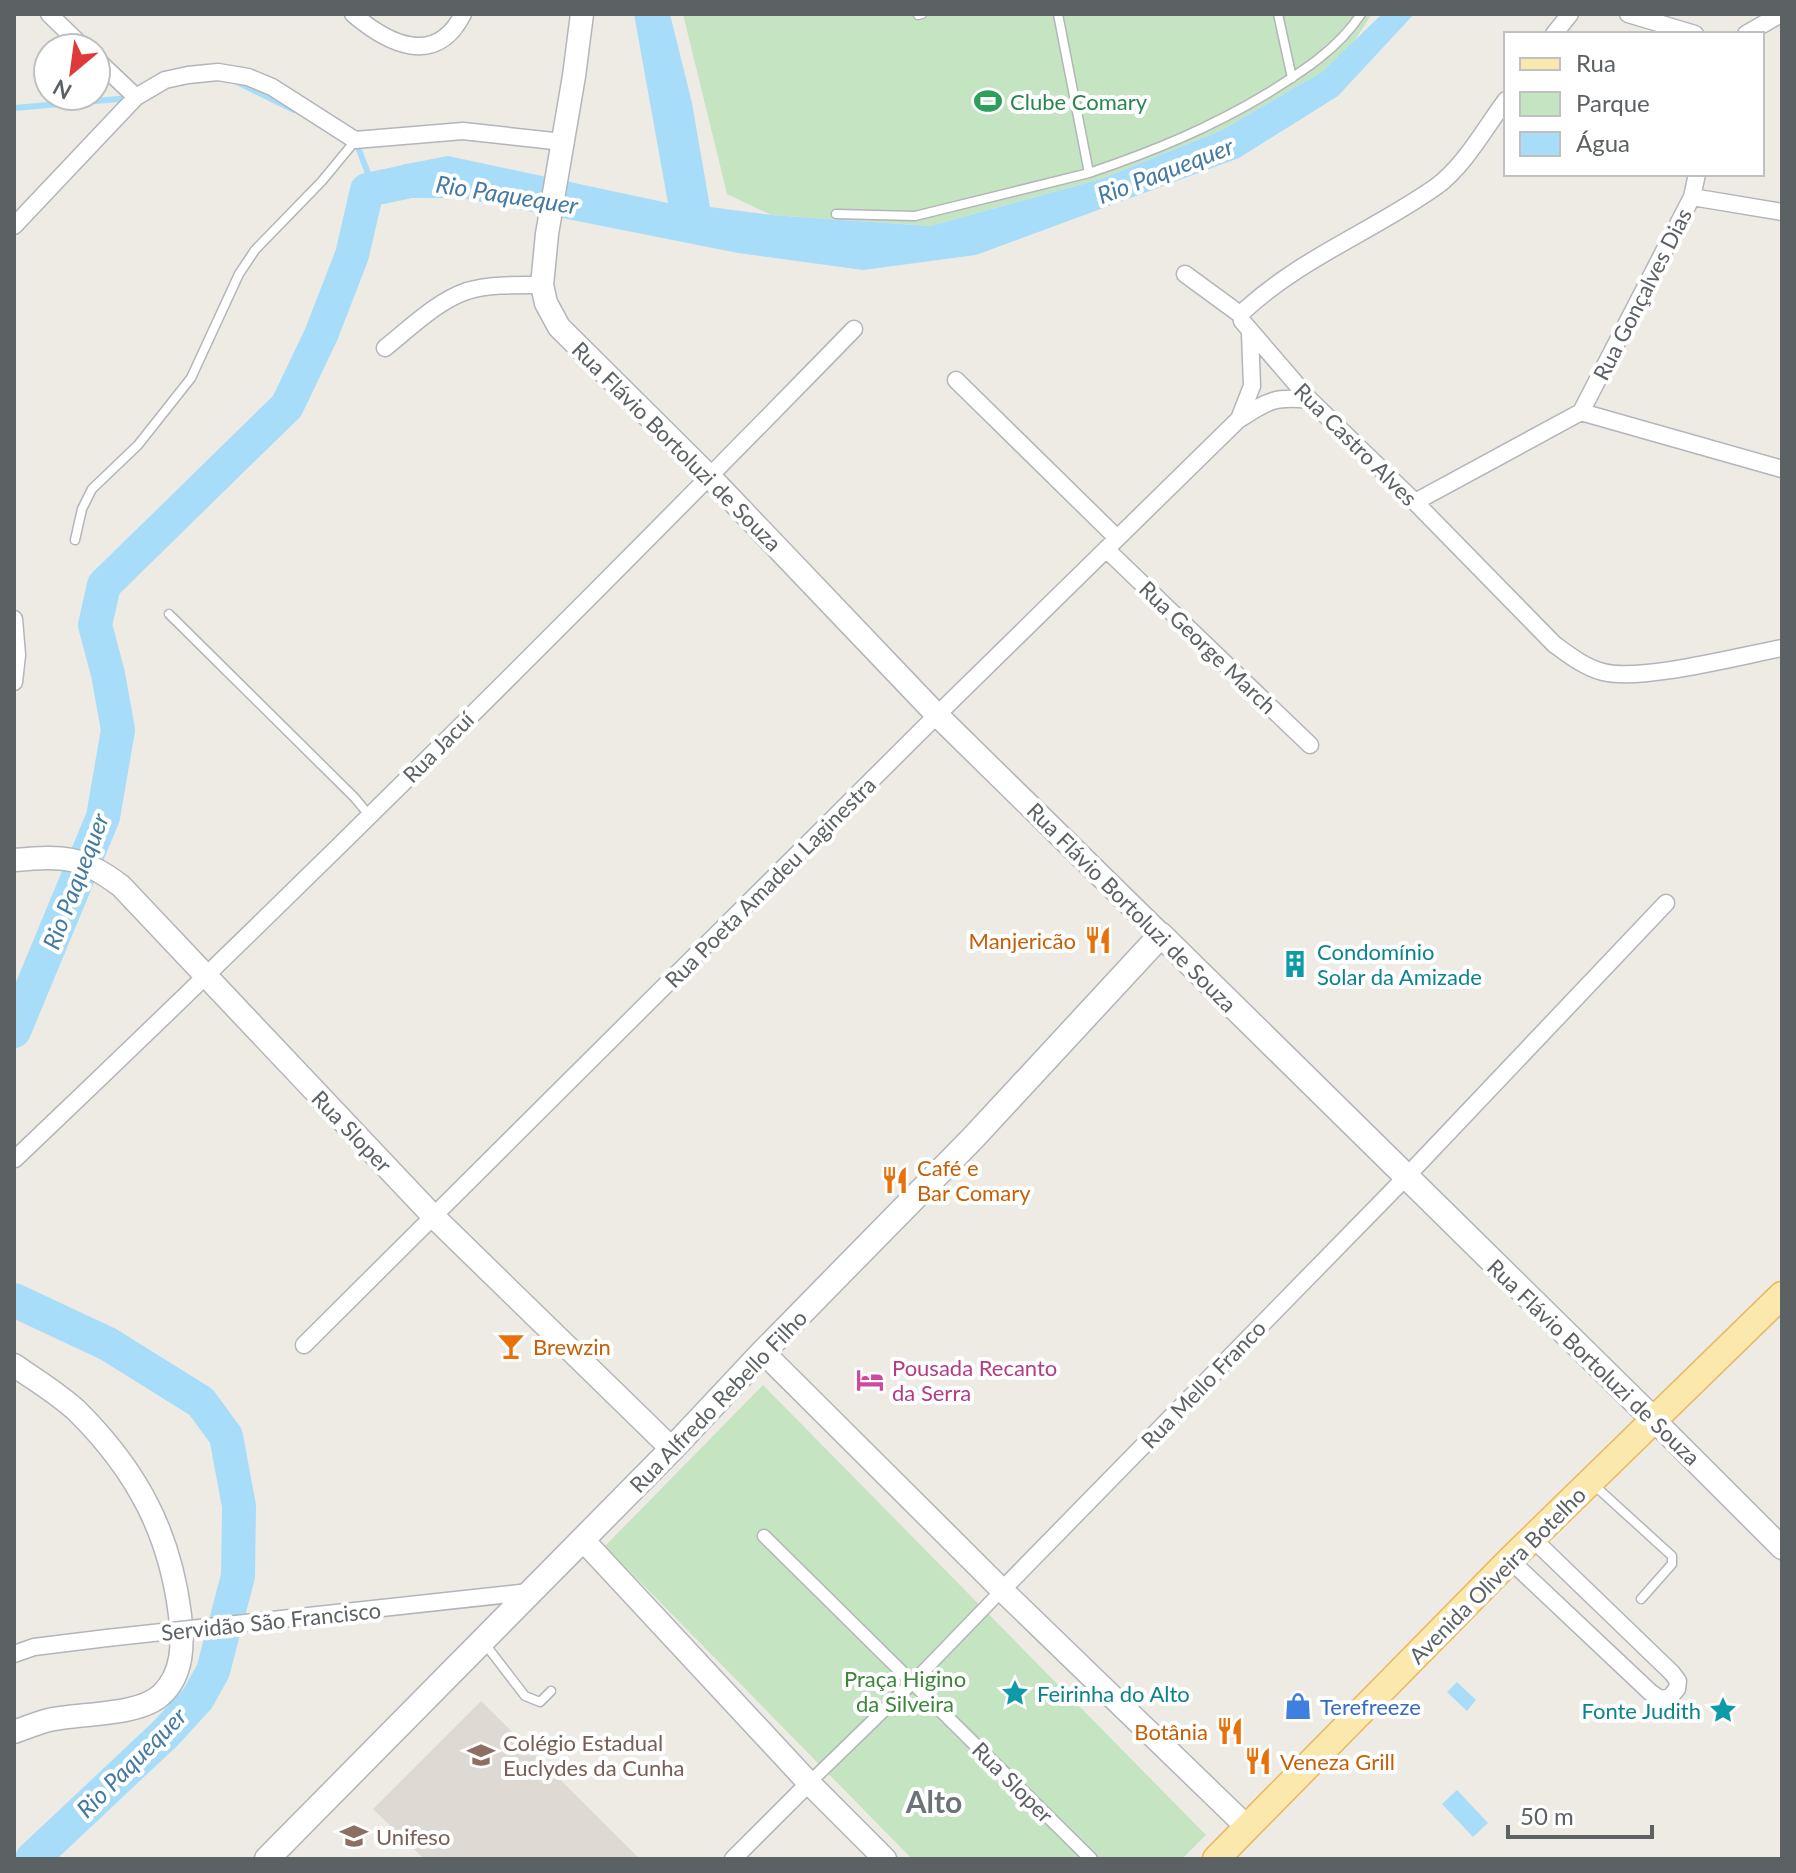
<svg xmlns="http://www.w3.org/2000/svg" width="1796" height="1873" viewBox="0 0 1796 1873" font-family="Lato,sans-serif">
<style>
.education{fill:#dedad3}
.green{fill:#c5e4c2}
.water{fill:#a8ddfa}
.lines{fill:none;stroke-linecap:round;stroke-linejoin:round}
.stream{stroke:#a8ddfa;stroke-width:6}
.river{stroke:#a8ddfa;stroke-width:34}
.service-casing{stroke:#b2b5b9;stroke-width:11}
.pedestrian-casing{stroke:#b2b5b9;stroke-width:15}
.minor-casing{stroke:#b2b5b9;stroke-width:19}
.tertiary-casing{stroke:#b2b5b9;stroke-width:25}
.secondary-casing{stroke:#b1b5b9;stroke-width:27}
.primary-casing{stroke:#eab962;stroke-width:29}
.service{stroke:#fff;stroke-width:8}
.pedestrian{stroke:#fff;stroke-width:12}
.minor{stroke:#fff;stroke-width:16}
.tertiary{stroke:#fff;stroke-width:22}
.secondary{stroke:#fff;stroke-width:24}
.primary{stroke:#fbe8ad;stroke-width:26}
.minor-bridge-casing{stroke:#b2b5b9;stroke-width:19;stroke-linecap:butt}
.minor-bridge{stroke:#fff;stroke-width:16}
.labels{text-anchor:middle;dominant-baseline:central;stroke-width:8;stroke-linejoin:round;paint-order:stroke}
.leisure-label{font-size:22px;fill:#27864d;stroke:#fff;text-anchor:start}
.street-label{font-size:22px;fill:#5c6164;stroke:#fff}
.food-label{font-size:22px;fill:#c56008;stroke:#fff;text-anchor:start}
.culture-label{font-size:22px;fill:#0d838f;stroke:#fff;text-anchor:start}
.hotel-label{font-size:22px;fill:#b23c85;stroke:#fff;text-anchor:start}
.park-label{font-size:22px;fill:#3d853a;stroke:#fff}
.shop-label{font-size:22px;fill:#366cbe;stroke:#fff;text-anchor:start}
.education-label{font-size:22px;fill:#785e54;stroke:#fff;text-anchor:start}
.water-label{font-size:24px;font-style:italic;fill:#437aa3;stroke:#fff}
.district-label{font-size:30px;font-weight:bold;fill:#6d7376;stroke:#fff}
</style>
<rect width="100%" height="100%" fill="#eeebe5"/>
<path class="education" d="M481,1701L640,1859H424L373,1809Z"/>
<path class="green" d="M683,14H1372L1351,46L1323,71L1222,130L1101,179L930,226L771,215L727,194Z
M763,1385L1206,1835L1182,1859H912L605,1546Z"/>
<path class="water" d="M634,14H670L692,103L710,207L771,215L930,226L1101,179L1222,130L1323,71L1382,14H1414L1338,96L1239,158L976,255L863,270L738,253L451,196L405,198L401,165L448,156L668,203Z
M1457,1682L1476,1700L1467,1711L1447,1692Z
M1457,1790L1488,1823L1473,1837L1442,1804Z"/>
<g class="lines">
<path class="stream" d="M235,81L294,110
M14,108L130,98
M356,142L369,176L367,190"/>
<path class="river" d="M14,1031L103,817L118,730L108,674L95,625L104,585L287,406L321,335L352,255L367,190L410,181H446
M14,1300L108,1344L201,1402L226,1436L239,1506L238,1576L213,1671L198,1698L166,1733L32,1859"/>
<g class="service-casing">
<path id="service" d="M1058,14L1089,173C1154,151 1210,128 1268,93C1303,71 1338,49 1361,14
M1278,14L1292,78
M918,15L922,14
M836,214L915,216L1089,173
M75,540L82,509L92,489L138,445L191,378L239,274L255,250L322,181L355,141
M169,614L354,797L369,815
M1594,1485L1672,1556V1564L1641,1599
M485,1644L525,1696L540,1702L551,1691"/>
</g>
<g class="pedestrian-casing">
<path id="pedestrian" d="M764,1536L1091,1859
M809,1783L913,1682L1002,1590"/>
</g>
<g class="minor-casing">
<path id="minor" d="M49,14L84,48
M353,14C388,44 436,68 463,14
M1628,14L1695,34
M1554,34L1570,14
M1746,34L1781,14
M96,59L136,97
M1506,100C1485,128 1465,165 1437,186C1375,230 1303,257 1246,309L1241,315L1242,321L1310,400L1415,502L1554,644C1569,655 1584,667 1603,672C1640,682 1740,656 1782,648
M1692,197L1782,212
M14,226L136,97L165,80L188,75L218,72L248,77L272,87L355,140L463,131L563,142
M1185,274L1241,315
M385,348C410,328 437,301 467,291C490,284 518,285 542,285
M956,380L1117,538
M1581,412L1782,469
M1239,419L1252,386L1250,333
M1415,502L1581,412L1692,197L1697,174
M1106,549L1310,745
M14,619L17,655L14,682
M15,1159C300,888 579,611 854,329
M304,1345L937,715L1238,420C1268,401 1273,396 1310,400
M1510,1560L1650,1692L1660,1699L1670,1697L1677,1689L1678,1681L1672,1673L1532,1538
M1002,1590L1406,1177L1666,903
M272,1620L529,1592
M14,1654L34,1647L107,1638
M733,1859L809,1783"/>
</g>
<g class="tertiary-casing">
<path id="tertiary" d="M582,14L574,76L547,234L542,285L546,303L559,327L710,477L937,715L1161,935
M14,860C64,856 80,855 121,886L434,1217L672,1449
M763,1352L1002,1590L1247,1827
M14,1365C35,1380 59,1394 78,1412C137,1471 170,1533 180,1615C183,1643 184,1674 161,1695C139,1716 79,1713 49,1720C37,1723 25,1728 14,1732
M1654,1420L1782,1548
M583,1540L809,1783L885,1859"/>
</g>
<g class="secondary-casing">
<path id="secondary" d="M267,1859L672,1449L763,1352L973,1138L1161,935L1654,1420"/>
</g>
<g class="primary-casing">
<path id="primary" d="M1216,1859L1510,1560L1782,1295"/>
</g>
<use href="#service" class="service"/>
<use href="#pedestrian" class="pedestrian"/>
<use href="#minor" class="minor"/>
<use href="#tertiary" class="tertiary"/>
<use href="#secondary" class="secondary"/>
<use href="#primary" class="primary"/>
<g class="minor-bridge-casing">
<path id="minor-bridge" d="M107,1638L272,1620"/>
</g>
<use href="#minor-bridge" class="minor-bridge"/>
</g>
<defs>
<g id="stadium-bare" transform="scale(2.16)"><path d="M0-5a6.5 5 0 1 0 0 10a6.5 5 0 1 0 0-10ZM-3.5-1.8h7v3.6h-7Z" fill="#2e9e5b" stroke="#fff" stroke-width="2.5" paint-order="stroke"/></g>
<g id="restaurant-bare" transform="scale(2.16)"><path d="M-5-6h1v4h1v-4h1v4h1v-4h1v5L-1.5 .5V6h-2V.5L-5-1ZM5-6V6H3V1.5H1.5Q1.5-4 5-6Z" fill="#e8710a" stroke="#fff" stroke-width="2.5" paint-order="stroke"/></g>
<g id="building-bare" transform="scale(2.16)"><path d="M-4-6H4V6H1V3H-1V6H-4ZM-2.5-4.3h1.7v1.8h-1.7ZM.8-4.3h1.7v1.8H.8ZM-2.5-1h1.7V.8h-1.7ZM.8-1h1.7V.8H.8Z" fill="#0f9aa8" stroke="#fff" stroke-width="2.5" paint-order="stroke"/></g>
<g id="bar-bare" transform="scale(2.16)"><path d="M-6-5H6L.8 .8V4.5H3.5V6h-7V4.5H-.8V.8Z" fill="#e8710a" stroke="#fff" stroke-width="2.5" paint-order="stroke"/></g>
<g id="hotel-bare" transform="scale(2.16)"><path d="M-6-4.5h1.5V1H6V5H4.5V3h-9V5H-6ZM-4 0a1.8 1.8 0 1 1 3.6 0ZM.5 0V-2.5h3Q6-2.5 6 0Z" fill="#d1479c" stroke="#fff" stroke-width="2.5" paint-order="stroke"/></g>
<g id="sight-bare" transform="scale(2.16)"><path d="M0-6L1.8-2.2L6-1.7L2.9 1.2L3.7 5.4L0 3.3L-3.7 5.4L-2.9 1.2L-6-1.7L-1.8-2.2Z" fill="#0f9aa8" stroke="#fff" stroke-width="2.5" paint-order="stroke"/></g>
<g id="shop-bare" transform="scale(2.16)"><path d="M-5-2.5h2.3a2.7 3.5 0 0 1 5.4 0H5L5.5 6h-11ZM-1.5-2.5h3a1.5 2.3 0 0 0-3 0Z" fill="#3f7fe0" stroke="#fff" stroke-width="2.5" paint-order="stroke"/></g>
<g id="school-bare" transform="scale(2.16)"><path d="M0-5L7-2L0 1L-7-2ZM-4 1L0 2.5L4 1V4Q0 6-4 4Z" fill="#8d6e63" stroke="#fff" stroke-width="2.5" paint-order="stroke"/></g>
<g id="university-bare" transform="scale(2.16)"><path d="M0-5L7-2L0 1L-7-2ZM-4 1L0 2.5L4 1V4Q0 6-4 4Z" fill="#8d6e63" stroke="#fff" stroke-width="2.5" paint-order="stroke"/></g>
</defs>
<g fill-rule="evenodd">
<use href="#stadium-bare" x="988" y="101"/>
<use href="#restaurant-bare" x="1098" y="940"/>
<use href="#building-bare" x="1295" y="964"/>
<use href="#restaurant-bare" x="895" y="1180"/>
<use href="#bar-bare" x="511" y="1346"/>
<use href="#hotel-bare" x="870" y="1380"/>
<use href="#sight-bare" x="1015" y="1693"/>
<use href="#shop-bare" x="1298" y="1706"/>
<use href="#sight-bare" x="1723" y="1710"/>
<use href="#restaurant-bare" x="1230" y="1731"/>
<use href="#school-bare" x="481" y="1755"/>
<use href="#restaurant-bare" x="1258" y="1761"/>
<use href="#university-bare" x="354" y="1836"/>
</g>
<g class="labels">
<g class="leisure-label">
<text x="1010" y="101">Clube Comary</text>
</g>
<g class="street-label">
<text transform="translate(1642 294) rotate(-63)">Rua Gonçalves Dias</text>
<text transform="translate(1356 444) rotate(45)">Rua Castro Alves</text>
<text transform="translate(677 446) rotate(45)">Rua Flávio Bortoluzi de Souza</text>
<text transform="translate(1208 647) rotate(44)">Rua George March</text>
<text transform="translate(438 747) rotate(-45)">Rua Jacuí</text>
<text transform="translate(770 882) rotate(-45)">Rua Poeta Amadeu Laginestra</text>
<text transform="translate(1132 907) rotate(45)">Rua Flávio Bortoluzi de Souza</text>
<text transform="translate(352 1131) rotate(46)">Rua Sloper</text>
<text transform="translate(1594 1362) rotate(44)">Rua Flávio Bortoluzi de Souza</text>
<text transform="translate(1203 1384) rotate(-46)">Rua Mello Franco</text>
<text transform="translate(718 1401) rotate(-46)">Rua Alfredo Rebello Filho</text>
<text transform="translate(1497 1575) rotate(-45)">Avenida Oliveira Botelho</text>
<text transform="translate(271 1621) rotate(-6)">Servidão São Francisco</text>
<text transform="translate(1013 1782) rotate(45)">Rua Sloper</text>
</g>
<g class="food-label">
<text x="1076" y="940" text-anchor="end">Manjericão</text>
<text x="917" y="1167">Café e<tspan x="917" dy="25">Bar Comary</tspan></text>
<text x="533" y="1346">Brewzin</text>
<text x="1208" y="1731" text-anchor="end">Botânia</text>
<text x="1280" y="1761">Veneza Grill</text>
</g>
<g class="culture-label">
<text x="1317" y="951">Condomínio<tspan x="1317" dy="25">Solar da Amizade</tspan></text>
<text x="1037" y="1693">Feirinha do Alto</text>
<text x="1701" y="1710" text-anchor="end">Fonte Judith</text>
</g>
<g class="hotel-label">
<text x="892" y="1367">Pousada Recanto<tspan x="892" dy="25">da Serra</tspan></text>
</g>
<g class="park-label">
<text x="905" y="1678">Praça Higino<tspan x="905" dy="25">da Silveira</tspan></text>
</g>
<g class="shop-label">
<text x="1320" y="1706">Terefreeze</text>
</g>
<g class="education-label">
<text x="503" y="1742">Colégio Estadual<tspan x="503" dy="25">Euclydes da Cunha</tspan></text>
<text x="376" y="1836">Unifeso</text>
</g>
<g class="water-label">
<text transform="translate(1165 170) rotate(-21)">Rio Paquequer</text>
<text transform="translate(507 194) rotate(9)">Rio Paquequer</text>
<text transform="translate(75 881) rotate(-69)">Rio Paquequer</text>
<text transform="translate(131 1762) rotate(-45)">Rio Paquequer</text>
</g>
<g class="district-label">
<text x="934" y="1801">Alto</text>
</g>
</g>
<rect width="1796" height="1873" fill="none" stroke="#5c6164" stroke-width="32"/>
<rect x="1504" y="32" width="260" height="144" fill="#ffffff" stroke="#bec0c1" stroke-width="2"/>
<rect x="1520" y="58" width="40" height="12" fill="#fbe8ad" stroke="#bec0c1" stroke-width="2"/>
<text x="1576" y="72" font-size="24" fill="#5c6164">Rua</text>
<rect x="1520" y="92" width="40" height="24" fill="#c5e4c2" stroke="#bec0c1" stroke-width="2"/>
<text x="1576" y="112" font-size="24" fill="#5c6164">Parque</text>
<rect x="1520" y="132" width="40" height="24" fill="#a8ddfa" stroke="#bec0c1" stroke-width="2"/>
<text x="1576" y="152" font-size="24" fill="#5c6164">Água</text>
<g transform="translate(72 72) rotate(209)"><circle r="38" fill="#ffffff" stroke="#bec0c1" stroke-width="2"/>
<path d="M0-6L14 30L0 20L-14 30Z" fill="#e03939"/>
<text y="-12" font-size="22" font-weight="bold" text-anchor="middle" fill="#5c6164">N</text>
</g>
<path d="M1508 1825v12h144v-12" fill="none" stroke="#5c6164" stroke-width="4"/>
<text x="1520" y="1825" font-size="24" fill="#5c6164" stroke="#ffffff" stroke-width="6" paint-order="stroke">50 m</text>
</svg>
